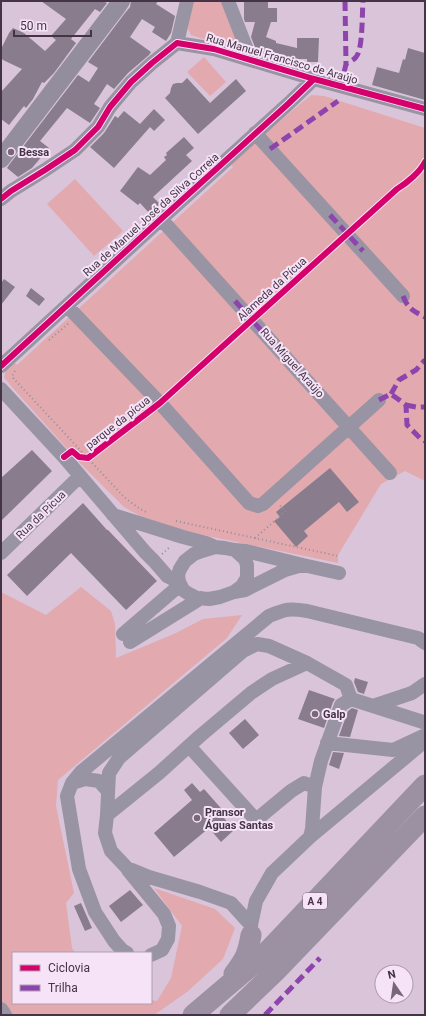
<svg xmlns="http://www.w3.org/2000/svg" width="426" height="1016" viewBox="0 0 426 1016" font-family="Roboto,sans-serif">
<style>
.green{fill:#e2a9af}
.building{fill:#897c8d}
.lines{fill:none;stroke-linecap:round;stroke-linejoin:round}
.path{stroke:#938f9c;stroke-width:2;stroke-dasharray:1 3;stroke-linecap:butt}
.minor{stroke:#9894a3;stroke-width:14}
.major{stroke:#938d9e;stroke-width:18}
.highway{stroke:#9b91a3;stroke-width:21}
.quiet{stroke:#8e44ad;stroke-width:5;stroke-dasharray:10 5;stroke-linecap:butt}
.cycleway-casing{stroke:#f6e3f7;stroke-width:8}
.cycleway{stroke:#d6006c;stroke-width:6}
.poi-dot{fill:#786679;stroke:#f6e3f7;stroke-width:1.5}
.labels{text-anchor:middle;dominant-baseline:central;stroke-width:4;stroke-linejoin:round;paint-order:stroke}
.shield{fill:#f6e3f7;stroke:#79687a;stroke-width:1}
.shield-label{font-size:10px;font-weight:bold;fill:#443445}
.street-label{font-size:11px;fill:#443445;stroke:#f6e3f7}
.poi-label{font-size:11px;font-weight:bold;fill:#443445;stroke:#f6e3f7;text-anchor:start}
</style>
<rect width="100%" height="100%" fill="#d9c4da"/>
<path class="green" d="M192,1H221L240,48L238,50L191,35L188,29V26Z
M204,57L226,82L210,96L187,72Z
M311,95L324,96L425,128V481L405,471L381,484L338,555V563L198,534L147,520L124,507L77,460L11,386L4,377L6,370L14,362L17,365L233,167L230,163Z
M75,179L123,231L94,256L47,204Z
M81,587L111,611L115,624L116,658L174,634L203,619L242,615L227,638L58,780L56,806L74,893L66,903L72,948L75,953H13V1003H151V1000L157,1001L171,978L182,926L154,888L215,909L235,928L223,959L187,992L154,1015H1V592L46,615Z"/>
<path class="building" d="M41,1H103L107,3L100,12L95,9L71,39L76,43L54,73L44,83L42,82L33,99L26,108L24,106L9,125L1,119V92L22,69L3,60L1,58V49L9,33L13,28L24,33L45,51L56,40L51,36L66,19Z
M131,1H158L156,4L175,16L171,33L166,41L152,32L155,27L142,19L130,37L151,52L149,55L128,73L114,89L107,84L94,104L100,108L90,123L67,108L40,141L49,148L32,168L18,177L7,168L9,165L78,75L89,82L98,68L88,62L125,13L130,7Z
M244,1H268V8H277V22H271L266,37L276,41V43L297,48V38H319L318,62H307V59H292V61L257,52L251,37L255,22H245L244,19Z
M408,48L425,53V100L372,85L377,67L399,73L403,59L405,60Z
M187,78L210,103L236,79L246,91L198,134L165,98L170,93L171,88L173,84L177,83H182Z
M154,109L165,120L154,131L150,127L114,168L90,147L104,133L115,116L118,118L124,111L140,124Z
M184,137L194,148L186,155L192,161L153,197L160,204L150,214L140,203L138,205L120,191L138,167L150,175L166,160L164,157L167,155L166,153Z
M4,279L15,287L1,305V283Z
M31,288L45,299L39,306L26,296Z
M32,450L52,471L1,521V478Z
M330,468L359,502L347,512L339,502L304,531L308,536L296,547L274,521L280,517L276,512Z
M83,503L107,530H108L157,581L126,610L71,553L27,596L7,575Z
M355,678L368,682L364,694L358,692L354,682Z
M309,690L335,699L333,702L324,728L298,719Z
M352,708L358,710L350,737L339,736L348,711Z
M245,719L259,735L243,749L229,733Z
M333,752L344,753L339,769L329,765Z
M192,783L200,792L204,789L227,815L224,818L234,830L221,842L209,828L174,857L154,833L192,800L184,790Z
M130,890L143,905L121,922L109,906Z
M81,903L92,928L85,931L74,906Z"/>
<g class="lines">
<path class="path" d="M49,340L69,323
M15,371L12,376L14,379L124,497L137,507L146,512
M176,521L338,556
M255,538L286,511L279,505
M162,554L171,546"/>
<path class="minor" d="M228,1L251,60
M177,43L187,1
M255,133L403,296
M1,199L11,191L45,170L75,150L98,127L110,107L131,82L152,63L177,43L214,49L314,79L425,109
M161,219L390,473
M67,306L160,403L249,503L258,506L263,504L379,400
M1,366L161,219L288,104L314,79
M1,389L64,457L145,552L154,561L167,576L179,582L183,590L189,594L197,598L209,599L220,597L234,592L242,586L247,578V565L245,559L235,550L225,548L215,547L202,551L194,554L185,561L180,569L178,575L179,582
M113,515L183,537L206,543L215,547
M235,550L246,551L303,565L339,573
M1,553L80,476
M234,592L245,590L285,570L302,565
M123,634L180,585
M130,642L201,598
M351,699L423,722H425
M373,706L412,693L425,684
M327,743L393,750L423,736
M189,746L256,820L291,791L304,783L315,787
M72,783L85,779L99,781L108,791
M107,815L109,773L119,758L243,651L257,644L269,646L307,663
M310,837L312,829L315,787L321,761L341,705L351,699
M128,870L164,914L169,926L168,939L162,950L151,955
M251,925L231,903L200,892L149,877L127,868L111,851L105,833L107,815L159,773L200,736L251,693L272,679L307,663L346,685L351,699
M251,932V925L256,901L272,873L310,837L425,741
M127,953L122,950L114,941L95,912L79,869L67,796L72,783L81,772L269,616C286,609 289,608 307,611L418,638L425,643
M1,1009L5,1015"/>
<path class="major" d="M1,159L117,7L121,1"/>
<path class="highway" d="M234,974C245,959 248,954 251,935
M193,1015L265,954L425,785
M230,1015L275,972L425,816"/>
<path class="quiet" d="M345,1L346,64
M341,86L346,64C349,62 354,60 356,57C363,50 362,12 363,1
M270,149L338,101
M330,215L363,251
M403,296C408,309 413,311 425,317
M235,301L269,339
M391,394L399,380L416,370L425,360
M379,400L391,394L406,405L407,425L420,438L425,441
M406,405L416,407H425
M265,1015L320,958"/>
<g class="cycleway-casing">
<path id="cycleway" d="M1,199L11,191L45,170L75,150L98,127L110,107L131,82L152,63L177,43L214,49L314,79L425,109
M1,366L161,219L288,104L314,79
M64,457L72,451L79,457L88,458L160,403L397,189C407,183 420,172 425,162"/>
</g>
<use href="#cycleway" class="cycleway"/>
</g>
<g class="poi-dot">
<circle cx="11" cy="152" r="4"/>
<circle cx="315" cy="714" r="4"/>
<circle cx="197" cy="818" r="4"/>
</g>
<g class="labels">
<rect class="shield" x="303" y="893" width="24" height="16" rx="3"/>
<g class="shield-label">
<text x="315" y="901">A 4</text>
</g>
<g class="street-label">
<text transform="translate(282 59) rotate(16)">Rua Manuel Francisco de Araújo</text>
<text transform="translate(151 215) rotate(-42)">Rua de Manuel José da Silva Correia</text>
<text transform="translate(272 289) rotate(-42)">Alameda da Pícua</text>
<text transform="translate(292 363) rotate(48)">Rua Miguel Araújo</text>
<text transform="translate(118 423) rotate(-38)">parque da pícua</text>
<text transform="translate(41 515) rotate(-44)">Rua da Pícua</text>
</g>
<g class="poi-label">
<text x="19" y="152">Bessa</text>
<text x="323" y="714">Galp</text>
<text x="205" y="812">Pransor<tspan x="205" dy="13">Águas Santas</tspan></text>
</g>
</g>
<rect width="426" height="1016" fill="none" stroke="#443445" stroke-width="4"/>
<rect x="12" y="952" width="140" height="52" fill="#f6e3f7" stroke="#af9db0"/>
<rect x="20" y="965" width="20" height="6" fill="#d6006c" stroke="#af9db0"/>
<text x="48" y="972" font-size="12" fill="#443445">Ciclovia</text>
<rect x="20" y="985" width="20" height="6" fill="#8e44ad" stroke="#af9db0"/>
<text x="48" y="992" font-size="12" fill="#443445">Trilha</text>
<g transform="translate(394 984) rotate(347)"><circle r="19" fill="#f6e3f7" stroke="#af9db0"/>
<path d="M0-3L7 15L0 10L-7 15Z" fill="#786679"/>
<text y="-6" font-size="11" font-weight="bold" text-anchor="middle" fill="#443445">N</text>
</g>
<path d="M14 30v6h77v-6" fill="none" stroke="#443445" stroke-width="2"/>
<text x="20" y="30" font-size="12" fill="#443445" stroke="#f6e3f7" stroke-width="3" paint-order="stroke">50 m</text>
</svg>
